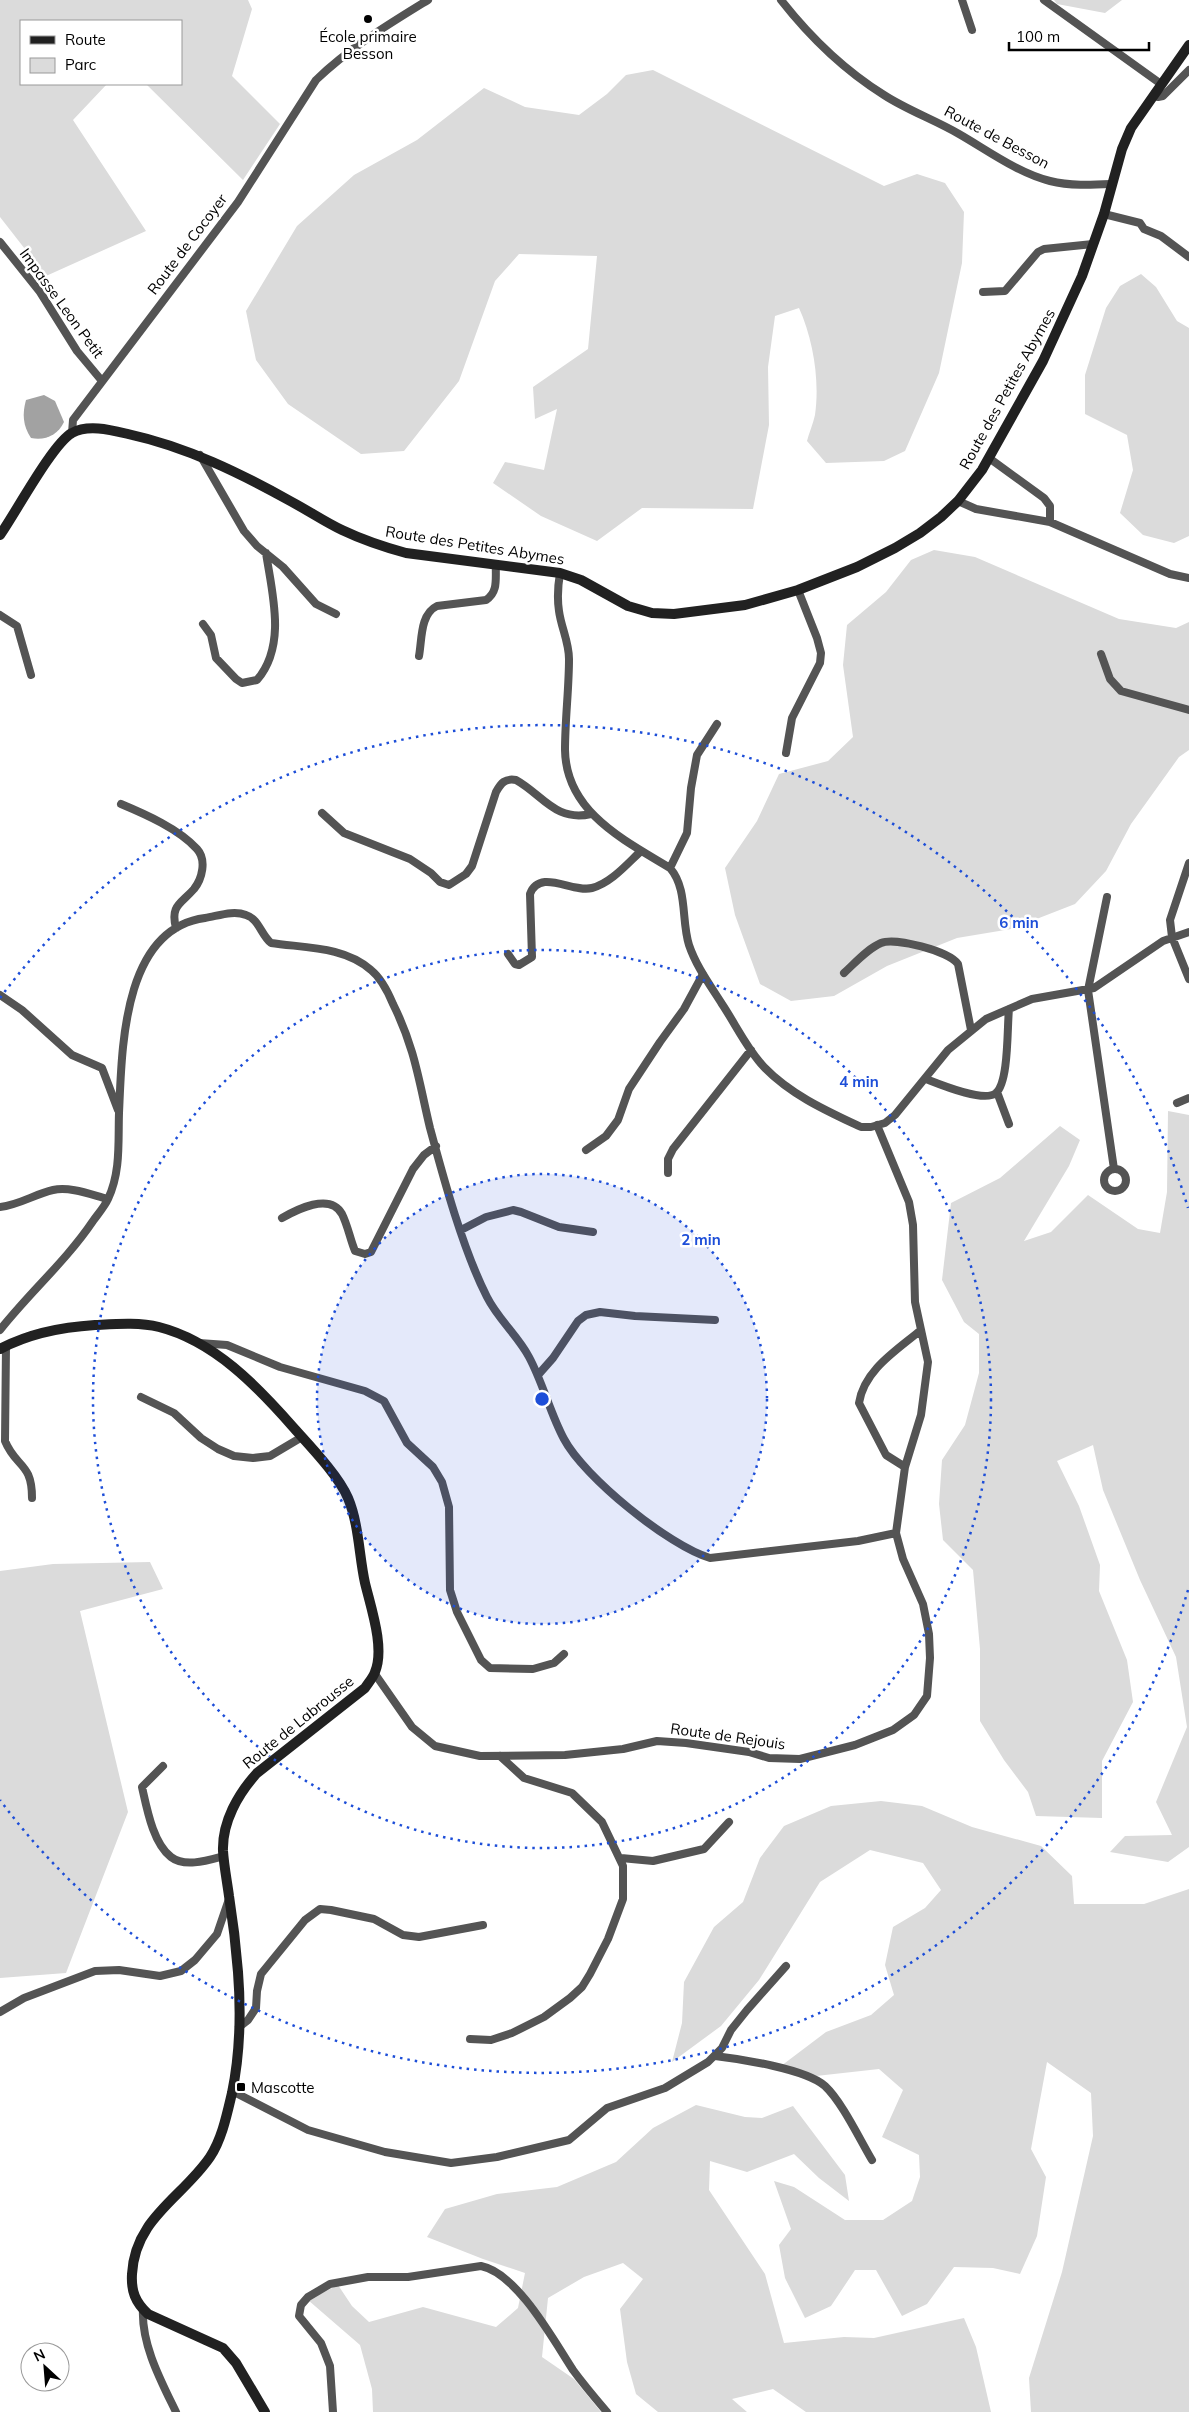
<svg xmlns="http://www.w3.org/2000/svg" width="1189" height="2412" viewBox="0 0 1189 2412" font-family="Mulish,sans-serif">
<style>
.green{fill:#dbdbdb}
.water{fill:#a2a2a2}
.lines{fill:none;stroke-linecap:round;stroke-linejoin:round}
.street{stroke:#545454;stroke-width:8}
.secondary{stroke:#212121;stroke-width:10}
.ring{fill:none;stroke:#1d4ed8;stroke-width:2.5;stroke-dasharray:2.5 5}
.poi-dot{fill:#000;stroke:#fff;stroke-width:2}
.labels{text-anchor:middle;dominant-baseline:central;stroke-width:5;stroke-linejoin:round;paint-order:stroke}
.poi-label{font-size:15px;fill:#000;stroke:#fff}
.street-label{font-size:15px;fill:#000;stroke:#fff}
.centre{fill:#1d4ed8;stroke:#fff;stroke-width:2.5}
.ring-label{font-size:15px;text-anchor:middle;font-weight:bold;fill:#1d4ed8;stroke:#fff;stroke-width:5;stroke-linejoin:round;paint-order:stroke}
</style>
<rect width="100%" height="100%" fill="#fff"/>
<path class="green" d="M0,0H248L252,9L232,76L280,124L243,180L146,84H181V21H21V84H107L73,120L146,231L46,276L0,217Z
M1054,0H1122L1105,13L1057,4Z
M653,70L884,186L917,174L945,183L964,212L962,263L939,373L905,451L884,461L826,463L807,441C809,433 813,424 815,415C820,380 813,339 799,308L775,316L768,367L769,425L753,509L642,508L597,541L541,516L493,483L505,462L544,470L557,409L535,419L533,387L588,349L597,256L519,254L495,281L459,381L404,451L361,454L288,404L256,360L246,311L297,226L354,175L417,140L484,88L525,107L579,115L607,94L626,75Z
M1141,274L1156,287L1177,321L1189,328V536L1174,543L1143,535L1120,513L1133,470L1127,435L1085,414V375L1106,308L1120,286Z
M934,550L975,557L1119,619L1176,628L1189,622V750L1179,757L1131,824L1106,871L1075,904L1011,929L957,938L887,966L834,996L791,1001L760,984L735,915L725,868L757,821L779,774L828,761L853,737L843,665L847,625L886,592L911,560Z
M1168,1111L1189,1115V1847L1168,1862L1110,1852L1125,1836L1172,1835L1156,1802L1187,1727L1176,1657L1140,1580L1103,1490L1093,1445L1057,1461L1079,1506L1100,1565L1099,1591L1127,1660L1133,1702L1102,1761V1818L1036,1816L1028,1792L1004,1760L980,1721V1649L973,1570L943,1540L939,1504L942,1460L965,1425L979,1373V1334L964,1322L942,1280L951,1203L1000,1178L1060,1126L1080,1140L1069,1166L1024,1241L1051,1232L1088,1195L1138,1229L1160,1233L1167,1192Z
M150,1562L163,1589L80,1611L128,1812L66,1973L0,1978V1571L53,1564Z
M881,1801L922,1806L972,1827L1041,1846L1072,1876L1074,1904H1144L1189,1889V2412H1031L1029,2378L1062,2272L1093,2136L1091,2093L1047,2062L1031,2149L1046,2177L1037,2236L1020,2274L993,2268L954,2267L927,2304L902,2316L876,2270H855L831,2306L805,2318L785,2278L779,2245L791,2229L774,2181L794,2187L845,2220H883L912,2201L920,2177L919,2155L882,2137L903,2090L879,2069L816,2076L781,2066L826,2032L871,2015L894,1995L885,1965L893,1927L925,1908L941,1890L923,1863L870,1850L820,1882L759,1980L721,2026L672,2062L682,2023L684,1982L714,1927L743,1902L760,1858L784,1826L831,1806Z
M696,2105L745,2117L762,2118L793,2106L845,2175L849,2201L819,2178L794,2154L747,2172L710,2161L709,2190L765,2274L784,2343L844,2337L874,2338L964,2318L976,2347L991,2412H806L773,2389L732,2399L747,2412H658L636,2394L627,2362L620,2309L643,2279L623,2263L584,2277L548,2298L542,2357L574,2379L601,2412H373L372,2389L360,2345L308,2300L338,2285L352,2306L369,2322L423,2307L496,2327L518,2308L525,2273L483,2259L427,2237L445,2209L497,2194L557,2187L616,2162L653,2128Z"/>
<path class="water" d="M44,395L55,401L64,422C58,435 45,441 31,438C23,426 22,414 26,400Z"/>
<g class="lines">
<path class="street" d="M781,0C810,37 844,70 884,95C907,110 935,120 959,134C987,150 1018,173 1050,181C1070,186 1091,185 1111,184
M962,0L972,30
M1044,0L1161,84
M1155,93L1158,97L1163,96L1189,70
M1104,214L1140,223L1144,229L1161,236L1189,257
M0,242L40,292L77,351L102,381
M983,292L1005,291L1038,252L1044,249L1093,244
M72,433L73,420L238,202L316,80C349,48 389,24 428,0
M200,455L244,531L257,546L283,567L316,604L336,614
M989,458L1044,498L1050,506V522
M958,501L976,509L1050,522L1170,574L1189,578
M560,573C558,585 557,598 559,611C561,627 569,642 569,659C569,689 565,719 565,750C566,812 624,840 670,868C688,889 681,920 689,945C696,966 710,985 722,1004C736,1025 747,1049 764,1067C791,1095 827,1111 861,1127H871L885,1123L895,1115L948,1050L986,1019L1032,999L1094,988L1163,941L1189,932
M0,615L17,626L31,675
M203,624L211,635L216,658L236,679L242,683L257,680C287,645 272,593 266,553
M1101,654L1110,679L1121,691L1189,710
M419,656C422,640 420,614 437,606L486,600C499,592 495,577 496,564
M786,753L792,718L820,663L821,653L817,638L798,590
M121,804C145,814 179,829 197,849C207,860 202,879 194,889C181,904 170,905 176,928
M322,813L344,833L410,859L431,873L440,882L449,885L466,874L472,866L496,792C501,783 505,778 516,780C543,795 555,822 591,814
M1189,863L1170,920L1172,937L1189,979
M670,868L687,833L691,788L697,755L717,724
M1107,897L1088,990L1114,1169
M508,954L515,964L519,965L532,957L530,894C540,868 572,893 592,888C611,883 627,864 641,851
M844,973C855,963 867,949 881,943C895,937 949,951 958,964L971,1030
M0,995L22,1010L72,1055L102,1068L118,1110
M926,1079C939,1084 984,1103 996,1093C1009,1082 1007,1027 1009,1009
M997,1092L1009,1124
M1177,1103L1189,1098
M586,1150L606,1136L618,1120L629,1089L660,1042L684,1009L703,974
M1104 1180a11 11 0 1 1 22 0a11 11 0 1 1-22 0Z
M668,1173V1159L673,1149L751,1050
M0,1207C19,1205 35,1194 53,1190C70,1186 92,1195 108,1199
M282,1218C296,1210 330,1192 342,1214C348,1226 350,1239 355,1251L365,1254L371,1252L413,1169L424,1155L436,1146
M461,1230L486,1217L513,1210L521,1212L559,1227L593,1232
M0,1330C30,1292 66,1261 93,1221C98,1214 105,1206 108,1199C121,1172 118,1141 119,1113C122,1050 122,929 205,918C218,916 233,910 246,915C259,919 261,935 271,943C304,948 344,946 371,970C381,978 388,992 393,1004C415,1048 419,1082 430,1128C444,1180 463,1250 487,1297C498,1319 518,1336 529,1357C543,1383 550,1413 564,1439C584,1477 669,1546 710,1558L858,1541L896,1533
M199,1343L227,1345L280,1367L365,1391L384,1401L407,1443L433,1467L442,1482L449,1507L450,1590L457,1612L481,1660L490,1668L533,1669L554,1663L564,1654
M6,1346L5,1441C16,1468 32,1462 32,1498
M538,1375L553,1358L578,1321L586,1315L600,1312L635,1316L715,1320
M141,1397L174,1413L201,1438L218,1449L234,1456L253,1458L270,1456L302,1437
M905,1467L886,1455L859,1403C864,1370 897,1350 921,1330
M375,1674L412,1727L435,1746L480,1756L565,1755L623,1749L657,1741L686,1743L749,1752L769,1758L800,1759L855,1745L893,1730L914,1715L927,1696L930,1658L929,1634L923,1604L903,1559L896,1533L905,1467L921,1415L928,1362L915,1302L913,1225L909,1202L877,1125
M163,1766L142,1787C147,1809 153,1843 171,1857C185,1868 209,1860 224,1856
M621,1858L653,1861L704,1849L729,1822
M0,2012L24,1998L95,1971L119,1970L160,1976L181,1971L195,1960L217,1934L229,1899
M239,2027L248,2020L256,2008L257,1991L261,1974L305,1920L320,1909L331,1910L374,1919L403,1935L419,1937L483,1925
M470,2039L491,2040L512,2033L544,2017L570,1998L582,1987L590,1974L608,1939L623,1899V1866L602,1822L572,1793L524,1778L500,1756
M715,2056C741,2059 806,2069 825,2086C842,2102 859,2138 872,2160
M232,2091L308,2130L385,2152L451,2163L497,2157L569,2140L607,2108L665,2088L708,2062L722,2048L731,2030L747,2010L786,1966
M143,2309C141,2344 161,2381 176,2412
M333,2412L330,2366L321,2343L299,2316L301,2305L308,2297L330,2284L368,2277H408L481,2266C517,2273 554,2341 573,2370C584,2385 595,2398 607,2412"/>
<path class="secondary" d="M0,535C15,514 53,443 72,433C88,424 111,430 128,434C187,447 240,473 292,502C309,511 325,522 342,530C363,540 384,547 406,553L560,573L581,580L628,606L652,613L674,614L745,605L798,590L857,567L895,548L920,533L941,517L958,501L982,470L1043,361L1082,276L1104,214L1122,149L1131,128L1189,45
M0,1349C28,1334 63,1327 95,1325C115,1324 139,1322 159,1327C214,1341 257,1386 293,1427C310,1446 339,1476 348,1498C359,1524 359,1556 365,1583C371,1608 385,1648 375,1672C373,1678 368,1683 365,1688L257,1773C238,1794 222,1822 223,1851C224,1866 227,1881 229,1896C233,1921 236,1946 238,1972C241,2011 240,2054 232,2093C227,2114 222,2139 210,2157C182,2198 135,2218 132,2274C131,2291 135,2302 148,2314L223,2348L236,2363L265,2412"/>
</g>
<circle cx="542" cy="1399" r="225" fill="#1d4ed8" fill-opacity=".12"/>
<g class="ring">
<circle cx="542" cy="1399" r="225"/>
<circle cx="542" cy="1399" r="449"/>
<path d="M1188 1590A674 674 0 0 1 0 1800M0 998A674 674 0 0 1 1188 1208"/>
</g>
<g class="poi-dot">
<circle cx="368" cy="19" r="5"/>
<rect x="236" y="2082" width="10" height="10" rx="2.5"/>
</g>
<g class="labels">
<g class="poi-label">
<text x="368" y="36">École primaire<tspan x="368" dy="17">Besson</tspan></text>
<text x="251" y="2087" text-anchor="start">Mascotte</text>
</g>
<g class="street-label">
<text transform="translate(997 137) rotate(28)">Route de Besson</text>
<text transform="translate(187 244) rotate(-53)">Route de Cocoyer</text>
<text transform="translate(62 303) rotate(54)">Impasse Leon Petit</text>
<text transform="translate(1007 389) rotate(-61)">Route des Petites Abymes</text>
<text transform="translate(475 545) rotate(9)">Route des Petites Abymes</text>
<text transform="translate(298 1722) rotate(-39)">Route de Labrousse</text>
<text transform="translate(728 1736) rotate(8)">Route de Rejouis</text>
</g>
</g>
<circle cx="542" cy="1399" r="8" class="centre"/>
<g class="ring-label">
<text x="1019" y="928">6 min</text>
<text x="859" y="1087">4 min</text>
<text x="701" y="1245">2 min</text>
</g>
<rect x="20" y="20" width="162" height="65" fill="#ffffff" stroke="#999999"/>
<rect x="30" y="36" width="25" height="8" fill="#212121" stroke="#999999"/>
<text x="65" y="45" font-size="15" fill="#000000">Route</text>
<rect x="30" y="58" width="25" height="15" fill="#dbdbdb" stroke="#999999"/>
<text x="65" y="70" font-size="15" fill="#000000">Parc</text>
<g transform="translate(45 2367) rotate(334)"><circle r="24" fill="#ffffff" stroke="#999999"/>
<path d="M0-4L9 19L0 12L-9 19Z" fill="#000000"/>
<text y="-8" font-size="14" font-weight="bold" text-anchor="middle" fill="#000000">N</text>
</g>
<path d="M1009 42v8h140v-8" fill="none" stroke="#000000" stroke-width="2.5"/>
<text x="1016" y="42" font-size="15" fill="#000000" stroke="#ffffff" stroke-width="4" paint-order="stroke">100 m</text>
</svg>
